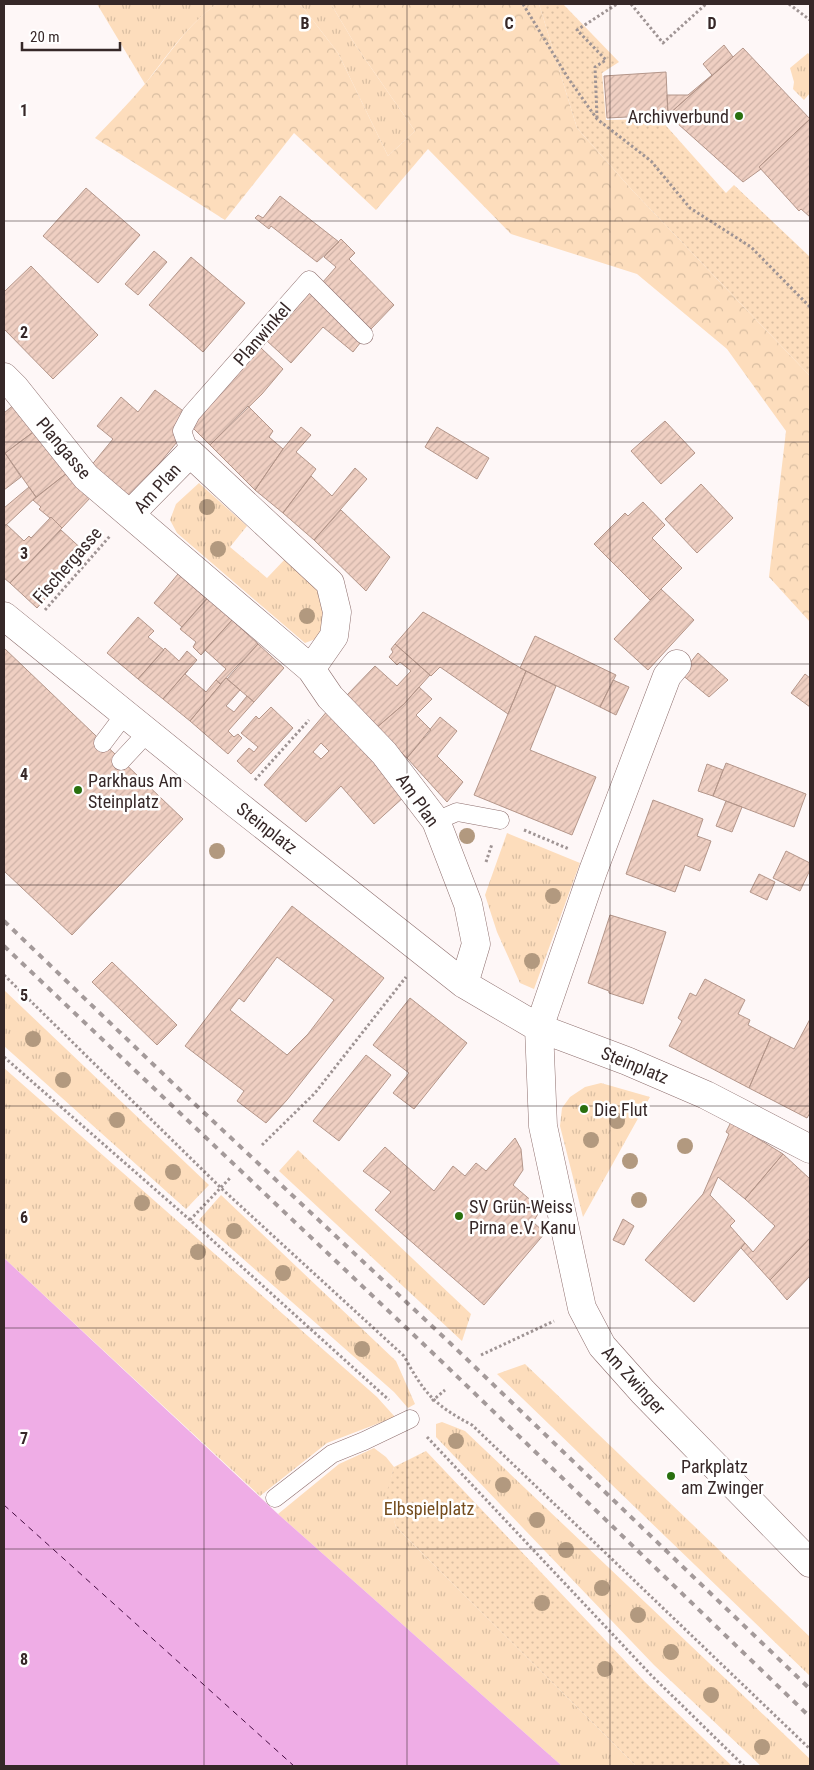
<svg xmlns="http://www.w3.org/2000/svg" width="814" height="1770" viewBox="0 0 814 1770" font-family="'Roboto Condensed',sans-serif">
<style>
.grass{fill:url(#grass-tufts)}
.forest{fill:url(#forest-crowns)}
.park{fill:url(#park-dots)}
.water{fill:#efade6}
.lines{fill:none;stroke-linecap:round;stroke-linejoin:round}
.ferry{stroke:#450c41;stroke-width:1;stroke-dasharray:6 5;stroke-linecap:butt}
.building{fill:url(#building-hatch);stroke:#b4968a;fill-rule:evenodd}
.service-casing{stroke:#8e6f6e;stroke-width:19}
.minor-casing{stroke:#8e6f6e;stroke-width:29}
.path{stroke:#9f9494;stroke-width:3;stroke-dasharray:2.5 2.5;stroke-linecap:butt}
.service{stroke:#fff;stroke-width:18}
.minor{stroke:#fff;stroke-width:28}
.rail{stroke:#a49a9a;stroke-width:4;stroke-dasharray:6 6;stroke-linecap:butt}
.tree{fill:#b2997f}
.grid{fill:none;stroke:#362828;stroke-width:1;stroke-opacity:0.55}
.poi-dot{fill:#29700f;stroke:#fff;stroke-width:2}
.labels{text-anchor:middle;dominant-baseline:central;stroke-width:5;stroke-linejoin:round;paint-order:stroke}
.poi-label{font-size:18px;fill:#362828;stroke:#fff;text-anchor:start}
.street-label{font-size:18px;fill:#362828;stroke:#fff}
.park-label{font-size:18px;fill:#744c1d;stroke:#fff}
.grid-label{font-size:16px;text-anchor:middle;font-weight:bold;fill:#362828;stroke:#fff;stroke-width:5;stroke-linejoin:round;paint-order:stroke}
</style>
<defs>
<pattern id="grass-tufts" width="24" height="20" patternUnits="userSpaceOnUse" patternTransform="scale(1.25)"><rect width="24" height="20" fill="#fdddbc"/><path d="M3 7l-1-3M5 7V3M7 7l1-3M15 17l-1-3M17 17v-4M19 17l1-3" fill="none" stroke="#d9bea2"/></pattern>
<pattern id="forest-crowns" width="20" height="18" patternUnits="userSpaceOnUse" patternTransform="scale(1.25)"><rect width="20" height="18" fill="#fdddbc"/><path d="M2 6a3 3 0 1 1 6 0M12 15a3 3 0 1 1 6 0" fill="none" stroke="#d9bea2"/></pattern>
<pattern id="park-dots" width="8" height="8" patternUnits="userSpaceOnUse" patternTransform="scale(1.25)"><rect width="8" height="8" fill="#fdddbc"/><path d="M2 2h.1M6 6h.1" fill="none" stroke="#d9bea2" stroke-width="1.8" stroke-linecap="round"/></pattern>
<pattern id="building-hatch" width="6" height="6" patternUnits="userSpaceOnUse" patternTransform="scale(1.25)"><rect width="6" height="6" fill="#efcfc2"/><path d="M-1 1l2-2M0 6l6-6M5 7l2-2" fill="none" stroke="#ceb2a7"/></pattern>
</defs>
<rect width="100%" height="100%" fill="#fef7f7"/>
<path class="grass" d="M97,4H217C188,24 167,56 145,84Z
M299,4H331L356,46L415,131L388,156L338,53L305,10Z
M808,53L810,56V93L804,100L793,89L794,82L790,68Z
M199,483L247,526L230,547L267,578L286,558L325,596L329,615L318,638L305,643L177,533L170,520L176,504Z
M507,833L580,863L534,989L520,983L497,932L485,895Z
M4,990L209,1185L186,1209L4,1046Z
M4,1068L377,1397L395,1417L327,1443L260,1496L4,1258Z
M601,1083L650,1097L583,1217L560,1126L562,1108L570,1097L585,1087Z
M298,1150L471,1314L462,1341L279,1171Z
M221,1195L396,1361L415,1404L408,1408L394,1392L199,1220Z
M525,1364L810,1637V1676L497,1374Z
M442,1422L465,1431L810,1759V1766H761L654,1665L436,1437V1424Z
M374,1448L386,1457L394,1467L387,1495L396,1527L636,1766H562L278,1514L339,1464Z"/>
<path class="forest" d="M217,4H299L305,10L338,53L388,156L415,131L356,46L331,4H539L577,128L632,190L810,376V622L769,577L786,431L727,349L637,274L511,234L428,149L376,210L294,133L225,220L95,138C112,120 129,103 145,84C168,57 187,24 217,4Z"/>
<path class="park" d="M539,4H563L619,62L602,73L606,120L660,119L726,193L734,185L810,257V376L632,190L577,128Z
M426,1451L645,1682L732,1766H636L396,1527L386,1495L394,1467Z"/>
<path class="water" d="M4,1258L278,1514L562,1766H4Z"/>
<g class="lines">
<path class="ferry" d="M4,1505L294,1766"/>
</g>
<path class="building" d="M724,45L733,57L668,115L667,95H688L712,75L703,64Z
M743,48L810,119L759,167L761,169L743,182L668,115Z
M666,72L668,115L607,118L604,76Z
M810,119V217L801,209L799,211L759,167Z
M86,188L140,235L98,283L43,236Z
M280,196L339,242L317,262L271,226L269,229L255,218L258,215L263,218Z
M341,239L355,253L349,259L394,305L371,329L322,283L336,267L324,257Z
M154,251L167,262L138,295L125,284Z
M191,257L245,303L203,352L149,305Z
M31,266L98,335L53,379L4,329V292Z
M314,288L364,338L353,352L323,327L291,363L267,341Z
M261,348L283,369L262,394L210,445L190,425Z
M155,390L186,413L177,442L127,503L90,467L113,439L97,426L121,397L138,412Z
M16,403L36,430L4,454V413Z
M248,406L273,431L269,437L283,449L255,490L210,445Z
M665,421L695,453L661,484L631,451Z
M301,427L311,435L296,452L316,469L283,513L255,490L283,449Z
M437,427L489,458L477,479L425,447Z
M36,430L67,473L36,497L5,453Z
M5,453L21,477L4,490V454Z
M355,468L367,479L314,540L283,513L311,476L332,496Z
M67,473L91,497L62,528L51,517L50,518L39,509L41,507L33,500Z
M701,484L733,518L697,553L665,519Z
M29,487L36,497L4,527V508Z
M643,502L665,525L652,538L682,568L650,600L594,544L625,513L628,516Z
M341,510L390,557L366,591L314,540Z
M51,517L62,528L10,583L4,578V527L6,524L24,541L29,536L31,538Z
M61,530L86,553L37,608L10,583Z
M178,574L207,599L182,627L154,603Z
M661,589L694,620L648,670L614,639Z
M207,598L233,619L201,655L193,647L196,642L180,629Z
M423,612L526,671L508,714L440,667L431,676L395,644Z
M138,617L154,631L148,637L164,650L138,679L107,653Z
M232,620L258,644L220,684L216,680L226,669L205,650Z
M535,636L616,675L600,707L520,668Z
M258,644L284,668L254,702L227,679Z
M395,644L430,675L404,704L376,728L347,695L375,666L397,686L411,671L400,662L397,665L389,657L393,652L391,649Z
M4,648L183,819L72,935L4,871Z
M165,648L179,661L187,651L197,660L163,699L138,679Z
M698,653L728,680L709,697L681,674Z
M188,670L185,674L206,692L216,680L221,684L190,721L163,699Z
M526,671L556,686L530,750L596,777L572,835L474,795Z
M805,674L810,678V707L791,693Z
M226,678L240,690L226,706L234,712L247,696L254,702L228,731L234,737L238,734L242,738L228,754L190,721Z
M613,680L629,687L616,715L600,707Z
M419,687L432,699L416,715L431,730L407,758L376,728L404,704Z
M271,707L293,728L251,774L237,761L249,748L254,752L258,747L241,733L256,716L259,719Z
M329,709L405,796L374,824L341,786L306,822L264,785ZM321,743L329,751L321,759L313,752Z
M440,717L457,731L437,756L463,782L447,802L407,758Z
M726,763L806,794L794,827L713,796Z
M707,764L723,770L713,796L698,791Z
M653,800L703,819L697,836L711,841L700,871L685,865L675,892L626,874Z
M726,801L742,807L732,832L716,826Z
M786,851L810,863V870L800,891L773,878Z
M759,874L775,882L767,900L750,892Z
M292,906L384,978L287,1100L266,1123L237,1101L244,1091L185,1046ZM277,957L334,1000L308,1034L287,1055L230,1010L239,998L244,1002Z
M610,915L666,932L643,1004L609,993V991L588,983Z
M112,962L177,1025L157,1045L92,982Z
M705,979L745,1000L738,1014L750,1020L748,1025L771,1037L749,1088L669,1046L682,1021L678,1018L690,993L696,996Z
M410,998L467,1043L414,1109L393,1093L409,1073L373,1045Z
M810,1019V1113L807,1118L749,1088L771,1037L794,1049Z
M366,1055L391,1075L339,1141L313,1121Z
M731,1122L783,1154L745,1199L718,1177L710,1195L735,1221L730,1226L745,1243L694,1302L645,1260L703,1194L729,1134L726,1132Z
M515,1138L521,1149L523,1170L513,1185L541,1209L533,1222L545,1233L484,1305L375,1210L391,1192L363,1171L385,1147L434,1191L453,1166L465,1176L476,1163L486,1171Z
M783,1154L810,1179V1238L770,1280L741,1248L745,1243L753,1252L775,1226L745,1199Z
M623,1219L634,1226L624,1245L613,1240Z
M810,1238V1276L787,1300L770,1280Z"/>
<g class="lines">
<g class="service-casing">
<path id="service" d="M190,453L182,431L191,414L309,280L364,335
M103,743L125,714
M121,761L148,732
M436,821L457,812L500,820
M275,1498L332,1454L364,1441L410,1419"/>
</g>
<g class="minor-casing">
<path id="minor" d="M4,377L15,388L86,477L311,669L330,697L384,753L436,821L468,904L476,944L464,984
M130,514L190,453L330,583L337,612L334,636L311,669
M4,616L235,803L464,984L539,1028L627,1061L706,1095L810,1149
M677,664L667,676L640,747L593,871L539,1028L543,1126L582,1308L602,1346L643,1392L810,1563"/>
</g>
<path class="path" d="M523,4L568,78L597,119L651,161L690,208L751,247L810,307
M631,4L663,43L706,4
M789,4L810,20
M597,118L595,67L606,60L577,30L617,4
M45,610L110,536
M255,780L309,720
M524,830L569,849
M486,862L492,844
M4,975L221,1188L404,1356C424,1393 434,1405 472,1425L810,1749
M4,1057L190,1220L389,1400
M262,1145L315,1093L406,977
M190,1220L230,1178
M481,1355L554,1321
M432,1401L445,1390
M427,1437L651,1675L744,1766"/>
<use href="#service" class="service"/>
<use href="#minor" class="minor"/>
<path class="rail" d="M4,921L182,1092L450,1343L810,1689
M4,946L437,1357L810,1717"/>
</g>
<g class="tree">
<circle cx="207" cy="507" r="8"/>
<circle cx="218" cy="549" r="8"/>
<circle cx="307" cy="616" r="8"/>
<circle cx="467" cy="836" r="8"/>
<circle cx="217" cy="851" r="8"/>
<circle cx="553" cy="896" r="8"/>
<circle cx="532" cy="961" r="8"/>
<circle cx="33" cy="1039" r="8"/>
<circle cx="63" cy="1080" r="8"/>
<circle cx="117" cy="1120" r="8"/>
<circle cx="617" cy="1121" r="8"/>
<circle cx="591" cy="1140" r="8"/>
<circle cx="685" cy="1146" r="8"/>
<circle cx="630" cy="1161" r="8"/>
<circle cx="173" cy="1172" r="8"/>
<circle cx="639" cy="1200" r="8"/>
<circle cx="142" cy="1203" r="8"/>
<circle cx="234" cy="1231" r="8"/>
<circle cx="198" cy="1252" r="8"/>
<circle cx="283" cy="1273" r="8"/>
<circle cx="362" cy="1349" r="8"/>
<circle cx="456" cy="1441" r="8"/>
<circle cx="503" cy="1485" r="8"/>
<circle cx="537" cy="1520" r="8"/>
<circle cx="566" cy="1550" r="8"/>
<circle cx="602" cy="1588" r="8"/>
<circle cx="542" cy="1603" r="8"/>
<circle cx="638" cy="1615" r="8"/>
<circle cx="671" cy="1652" r="8"/>
<circle cx="605" cy="1669" r="8"/>
<circle cx="711" cy="1695" r="8"/>
<circle cx="762" cy="1747" r="8"/>
</g>
<path class="grid" d="M204,4V1766M407,4V1766M610,4V1766M4,221H810M4,442H810M4,664H810M4,885H810M4,1106H810M4,1328H810M4,1549H810"/>
<g class="poi-dot">
<circle cx="739" cy="116" r="5"/>
<circle cx="78" cy="790" r="5"/>
<circle cx="584" cy="1109" r="5"/>
<circle cx="459" cy="1216" r="5"/>
<circle cx="671" cy="1476" r="5"/>
</g>
<g class="labels">
<g class="poi-label">
<text x="729" y="116" text-anchor="end">Archivverbund</text>
<text x="88" y="780">Parkhaus Am<tspan x="88" dy="21">Steinplatz</tspan></text>
<text x="594" y="1109">Die Flut</text>
<text x="469" y="1206">SV Grün-Weiss<tspan x="469" dy="21">Pirna e.V. Kanu</tspan></text>
<text x="681" y="1466">Parkplatz<tspan x="681" dy="21">am Zwinger</tspan></text>
</g>
<g class="street-label">
<text transform="translate(262 334) rotate(-49)">Planwinkel</text>
<text transform="translate(64 448) rotate(50)">Plangasse</text>
<text transform="translate(157 488) rotate(-48)">Am Plan</text>
<text transform="translate(67 565) rotate(-49)">Fischergasse</text>
<text transform="translate(418 800) rotate(55)">Am Plan</text>
<text transform="translate(267 828) rotate(38)">Steinplatz</text>
<text transform="translate(635 1065) rotate(22)">Steinplatz</text>
<text transform="translate(634 1380) rotate(48)">Am Zwinger</text>
</g>
<g class="park-label">
<text x="429" y="1508">Elbspielplatz</text>
</g>
</g>
<g class="grid-label">
<text x="305" y="29">B</text>
<text x="509" y="29">C</text>
<text x="712" y="29">D</text>
<text x="24" y="116">1</text>
<text x="24" y="338">2</text>
<text x="24" y="559">3</text>
<text x="24" y="780">4</text>
<text x="24" y="1001">5</text>
<text x="24" y="1223">6</text>
<text x="24" y="1444">7</text>
<text x="24" y="1665">8</text>
</g>
<rect width="814" height="1770" fill="none" stroke="#362828" stroke-width="10"/>
<path d="M22 42v8h98v-8" fill="none" stroke="#362828" stroke-width="2.5"/>
<text x="30" y="42" font-size="15" fill="#362828" stroke="#ffffff" stroke-width="4" paint-order="stroke">20 m</text>
</svg>
